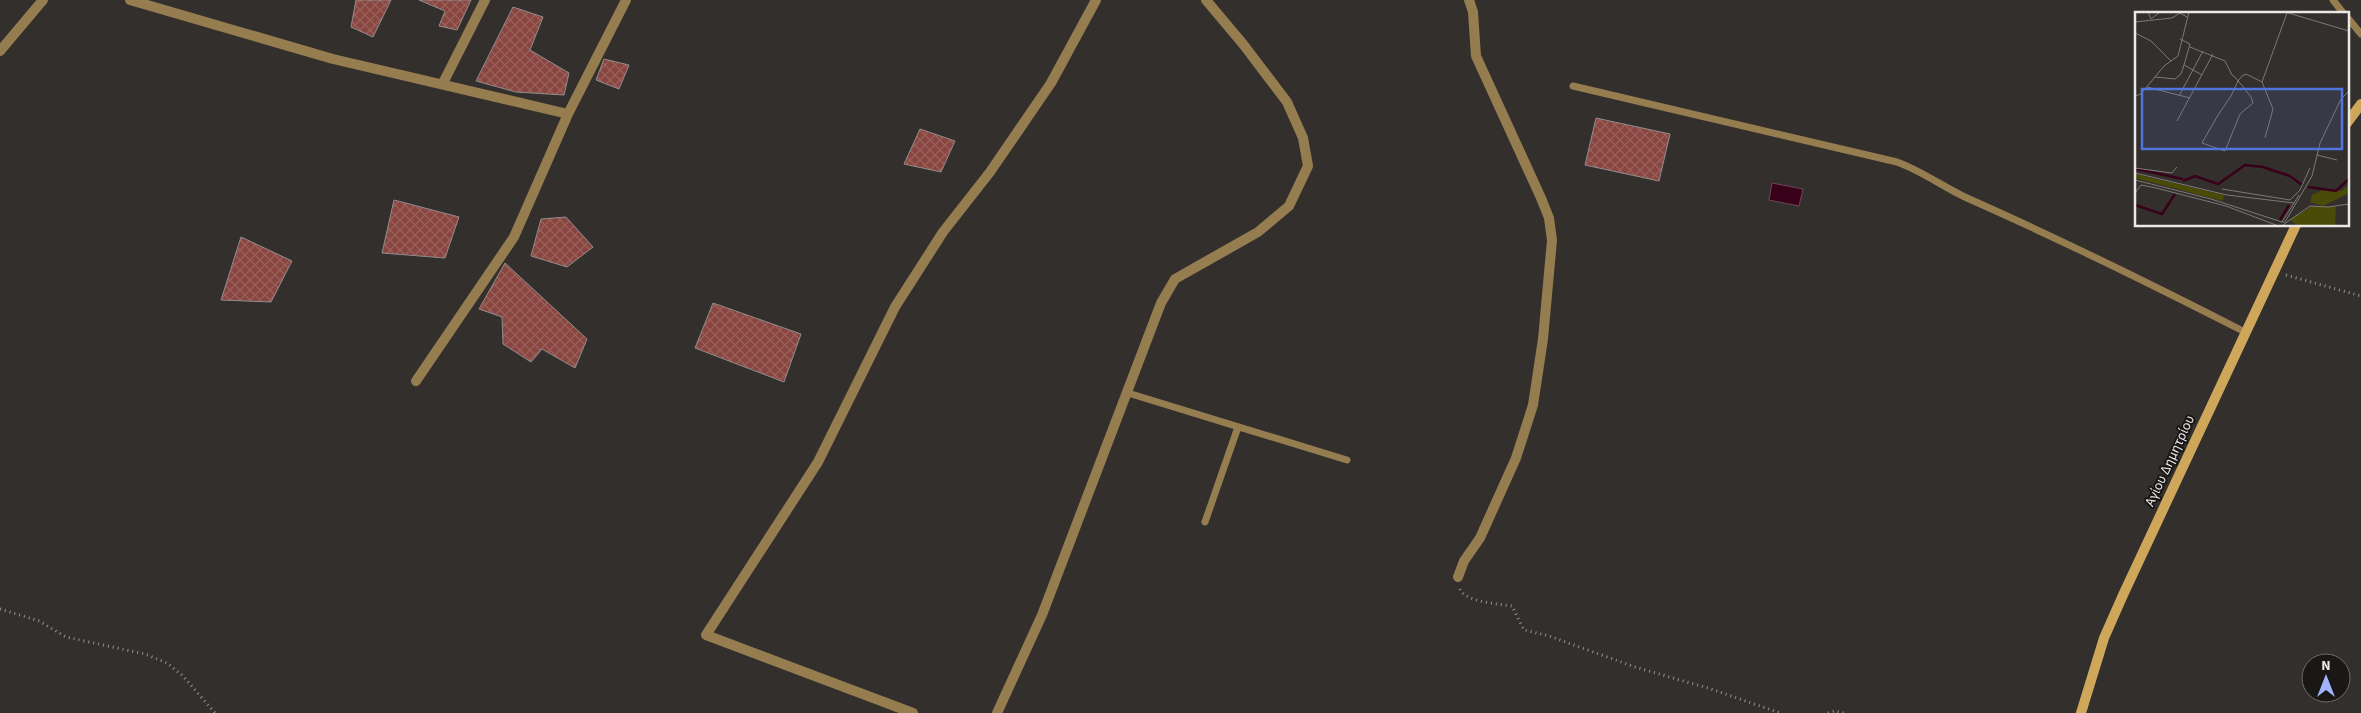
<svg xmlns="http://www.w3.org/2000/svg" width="2361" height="713" viewBox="0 0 2361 713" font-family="'Source Sans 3',sans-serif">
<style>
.water{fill:#39001a;stroke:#6e4658}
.building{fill:url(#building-cross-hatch);stroke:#928d8c}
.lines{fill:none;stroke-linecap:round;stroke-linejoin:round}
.path{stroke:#959290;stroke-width:3;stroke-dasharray:1 4;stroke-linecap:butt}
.service{stroke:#957d4f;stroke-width:7}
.minor{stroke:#957d4f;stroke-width:10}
.tertiary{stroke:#957d4f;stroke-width:10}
.secondary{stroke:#cea75b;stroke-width:10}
.labels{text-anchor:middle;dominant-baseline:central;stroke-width:4;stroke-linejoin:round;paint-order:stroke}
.street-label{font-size:14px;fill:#ebe9e7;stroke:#191817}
.inset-river{fill:none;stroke:#39001a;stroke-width:2.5}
.inset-road{fill:none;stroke:#7d7977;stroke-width:1}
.view{fill:#5075dc;fill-opacity:0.15;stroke:#5075dc;stroke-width:2.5}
.inset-edge{fill:none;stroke:#ebe9e7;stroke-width:2.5}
</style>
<defs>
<pattern id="building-cross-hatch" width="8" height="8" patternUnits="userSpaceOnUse" patternTransform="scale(1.25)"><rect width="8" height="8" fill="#89453f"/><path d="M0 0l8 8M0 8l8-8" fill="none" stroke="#9a605b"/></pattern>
</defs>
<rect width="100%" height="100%" fill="#332f2d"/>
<path class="water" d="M1772,183L1803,189L1799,206L1769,200Z"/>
<path class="building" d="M356,0H391L373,37L351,27Z
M419,0H471L457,30L439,26L445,11Z
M513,7L543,17L530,50L569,73L564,95L516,92L476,81Z
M604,59L629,65L619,89L596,80Z
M1596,118L1670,134L1659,181L1585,165Z
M920,129L955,141L941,172L904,164Z
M394,200L459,217L445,258L382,253Z
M566,217L593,247L567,267L531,256L541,219Z
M241,237L292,261L271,302L221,300Z
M505,263L587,339L575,368L542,349L531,362L503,344L502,317L479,309Z
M713,303L801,334L784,382L695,348Z"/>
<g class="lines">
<path class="path" d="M2286,275L2361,296
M1460,589C1465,602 1499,604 1512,606L1524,630L1549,636L1635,667L1711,689L1780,713
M0,609L39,621L66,637L145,654L167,663L183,676L215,713
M1828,713L1834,711L1844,713"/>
<path class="service" d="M2333,0L2344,14
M2347,17L2361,34
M1573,86L1897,162C1922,171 1943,187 1967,198C2062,240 2153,285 2245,332
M1128,393L1347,460
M1205,522L1238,427"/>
<path class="minor" d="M130,0L333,59L568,114
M443,83L485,0
M416,381L514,237L568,114L626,0
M1458,577L1464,561L1480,538L1516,458L1533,405L1543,339L1552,240L1549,218L1541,198L1476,56L1473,12L1469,0
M913,713L706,635L818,462L895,307L943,232L990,172L1051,83L1096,0
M997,713L1042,615L1161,303L1175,279L1258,232L1289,206L1308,166L1303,138L1287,102L1243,44L1206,0"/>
<path class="tertiary" d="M0,51L43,0"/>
<path class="secondary" d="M2347,123L2361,104
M2081,713L2104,638L2123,595L2296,225"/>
</g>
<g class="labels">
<g class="street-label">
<text transform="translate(2170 461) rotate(-65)">Αγίου Δημητρίου</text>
</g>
</g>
<g transform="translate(2135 12)">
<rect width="214" height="214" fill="#332f2d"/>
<path d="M0,162L89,183L88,189L0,166ZM214,173V181L188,194L175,190L177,183L189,177L206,179ZM177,194L201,195L200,213H162L155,208Z" fill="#494b07"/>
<path class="inset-river" d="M1,157L48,167M48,169L60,164L83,172L110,153L128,155L155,164L167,173M173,175L201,179L214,167M0,193L27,202L40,182M145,208L154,193"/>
<path class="inset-road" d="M13,0L16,7L25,0M150,0L214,19M0,10L37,6L45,1L52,5M0,21L16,29L36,49M45,27L55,32L49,53L67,63M55,35L90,49L97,63L101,66L103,69L105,71L116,85L118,91L105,102L90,139L67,131L83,103L96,84L103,69L107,64L111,62L127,70M20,65L40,67L46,62L49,53M12,75L55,86M0,84L6,82L29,54L43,44L54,0M44,84L68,39M42,109L78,42M130,126L138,97L127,70L152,1M182,143L202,148M0,156L37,161L42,155M0,161L92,183L159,191M0,168L76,187L147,210M87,177L155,188L165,178L175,156M0,181L6,173L21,176L91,194L141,213M147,210H150L177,164L185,131L206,87L214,79M147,210L164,183M148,213L175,194L193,195L214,192"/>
<path class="view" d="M7,77H207V137H7Z"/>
<rect width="214" height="214" class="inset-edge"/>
</g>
<g transform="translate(2326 678)"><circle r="24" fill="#191817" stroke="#6d6c6a"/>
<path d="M0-4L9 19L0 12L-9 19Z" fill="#a1b3fd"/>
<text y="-8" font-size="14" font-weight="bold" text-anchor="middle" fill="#ebe9e7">N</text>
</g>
</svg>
